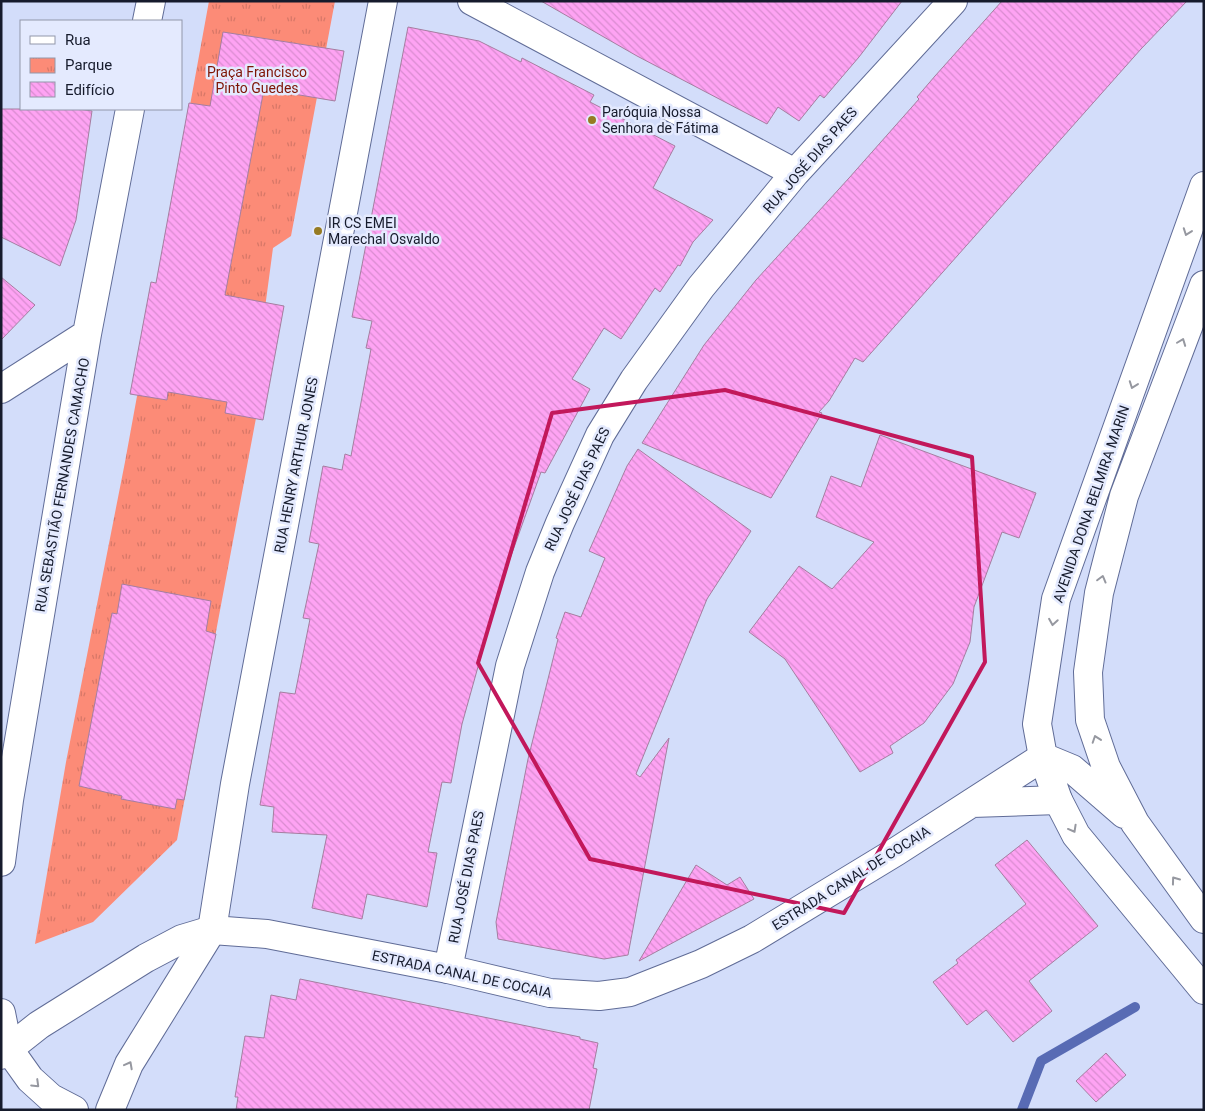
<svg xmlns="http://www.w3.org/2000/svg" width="1205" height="1111" viewBox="0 0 1205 1111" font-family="Roboto,sans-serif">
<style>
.park{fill:url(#park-tufts)}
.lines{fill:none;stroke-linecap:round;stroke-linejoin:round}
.stream{stroke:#586bb4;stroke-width:10}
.building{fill:url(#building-back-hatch);stroke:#a57ea0}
.street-casing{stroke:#606c97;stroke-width:30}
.secondary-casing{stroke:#606c97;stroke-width:30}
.primary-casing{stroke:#606c97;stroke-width:30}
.street{stroke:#fff;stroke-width:28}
.secondary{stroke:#fff;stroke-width:28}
.primary{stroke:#fff;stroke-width:28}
.oneway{stroke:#9698a0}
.marked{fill:none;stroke:#c2185b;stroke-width:4;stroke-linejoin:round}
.poi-dot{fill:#967b23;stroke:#e4eafe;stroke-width:2}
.labels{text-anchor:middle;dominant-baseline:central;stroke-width:5;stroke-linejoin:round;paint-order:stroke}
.park-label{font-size:14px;fill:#7e1506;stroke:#e4eafe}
.poi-label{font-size:14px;fill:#161b2c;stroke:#e4eafe;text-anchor:start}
.street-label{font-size:14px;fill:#161b2c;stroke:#e4eafe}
</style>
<defs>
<pattern id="park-tufts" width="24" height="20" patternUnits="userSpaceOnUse" patternTransform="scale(1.25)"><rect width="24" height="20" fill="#fc8b77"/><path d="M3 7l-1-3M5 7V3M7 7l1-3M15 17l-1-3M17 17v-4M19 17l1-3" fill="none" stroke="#d77767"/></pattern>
<pattern id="building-back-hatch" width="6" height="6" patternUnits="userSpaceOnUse" patternTransform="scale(1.25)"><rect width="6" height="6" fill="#fea3f3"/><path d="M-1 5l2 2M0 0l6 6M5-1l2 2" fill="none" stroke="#d98cd0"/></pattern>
</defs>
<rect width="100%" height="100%" fill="#d3ddfa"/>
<path class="park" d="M209,1H335L291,236L273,248L265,308L262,386L177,840L93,922L35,944L66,762L125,462Z"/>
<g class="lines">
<path class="stream" d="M1022,1110L1041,1061L1135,1007"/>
</g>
<path class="building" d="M541,1H902L859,57L824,98L820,95L799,121L778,107L767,124L637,56Z
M1002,1H1187L1141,49L863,362L855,358L829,401L819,412L822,413L771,498L642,443L704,345L756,280L849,178L919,99L917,97L935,76Z
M408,27L479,41L521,62L522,58L594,95L590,102L675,146L653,188L713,220L693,242L680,266L678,265L660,292L655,288L621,339L604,328L572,379L590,389L545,473L541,472L502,581L462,724L451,783L442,782L428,852L437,853L427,907L367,894L362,919L312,908L327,835L272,832L274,807L260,805L280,692L295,694L310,619L303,618L319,544L309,542L323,466L342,470L345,454L351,456L371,349L366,348L372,321L352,317Z
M223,32L344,51L335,101L264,89L225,295L284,306L263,420L225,413L227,402L168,392L167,400L130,394L151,282L156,283L189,103L210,106Z
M1,109H78L92,111L76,220L60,266L1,237Z
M1,277L35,305L1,340Z
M880,435L1036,493L1019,538L1002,532L974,607L970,642L953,684L924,723L890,746L893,753L860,772L785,659L749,632L799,566L832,589L874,542L816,517L831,476L861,487Z
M638,449L751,531L707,599L636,774L640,777L669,738L628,955L604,959L498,939L496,922L528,759L558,639L556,638L565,612L581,617L605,558L589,551L627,466Z
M122,584L211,601L206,631L216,634L184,800L177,799L175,809L121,799L122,796L79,786L112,613L117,614Z
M1027,840L1098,926L1029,981L1052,1011L1013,1042L986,1010L967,1025L933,982L958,963L956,960L1026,904L995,865Z
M696,865L727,885L740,877L754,899L639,961Z
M300,979L580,1037V1039L598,1043L593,1068L597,1069L589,1110H236L238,1097H235L245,1036L264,1038L271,995L296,1000Z
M1106,1053L1126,1075L1096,1102L1076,1081Z"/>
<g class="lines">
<g class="street-casing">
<path id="street" d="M472,1L795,173
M147,21L151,1
M1,389L87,334
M1,862L9,800L87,334L130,109
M448,969L510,666L540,572L560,523L600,435L634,380L701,287L795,173L953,1
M1,1013L8,1048L30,1079L51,1098L74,1110
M110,1110L129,1064L212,930L235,784L383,1"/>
</g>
<g class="secondary-casing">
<path id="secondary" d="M972,803L1058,800
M1,1055L39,1025L146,958L182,939L212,930L267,934L448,969L550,993L599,996L630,992L701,964L752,939L897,851L1043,757"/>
</g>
<g class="primary-casing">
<path id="primary" d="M1204,186L1056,599L1037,724L1043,757L1058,800L1076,835L1204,990
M1204,285L1124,496L1099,593L1088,672L1090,720L1106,767L1135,823L1204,919
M1043,757L1072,769L1124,814"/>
</g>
<use href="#street" class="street"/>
<use href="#secondary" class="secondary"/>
<use href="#primary" class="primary"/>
</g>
<defs><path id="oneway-chevron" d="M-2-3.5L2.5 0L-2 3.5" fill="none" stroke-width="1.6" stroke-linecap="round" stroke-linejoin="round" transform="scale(1.25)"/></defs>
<g class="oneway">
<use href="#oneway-chevron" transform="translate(1187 232) rotate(110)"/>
<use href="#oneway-chevron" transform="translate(1182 342) rotate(-69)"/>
<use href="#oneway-chevron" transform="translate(1133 385) rotate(110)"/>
<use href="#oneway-chevron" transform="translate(1102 579) rotate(-75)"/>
<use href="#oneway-chevron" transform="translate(1053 622) rotate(99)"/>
<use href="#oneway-chevron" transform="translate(1096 739) rotate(-109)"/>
<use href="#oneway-chevron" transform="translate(1073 829) rotate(61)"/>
<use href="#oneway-chevron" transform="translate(1175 880) rotate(-126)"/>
<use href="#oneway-chevron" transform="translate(129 1065) rotate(-62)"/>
<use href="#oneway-chevron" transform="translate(36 1084) rotate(44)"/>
</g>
<path class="marked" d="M725,390L972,457L985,662L844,913L590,859L478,663L552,413Z"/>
<g class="poi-dot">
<circle cx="592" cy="120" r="5"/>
<circle cx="318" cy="231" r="5"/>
</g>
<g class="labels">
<g class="park-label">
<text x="257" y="72">Praça Francisco<tspan x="257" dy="16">Pinto Guedes</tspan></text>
</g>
<g class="poi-label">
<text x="602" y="112">Paróquia Nossa<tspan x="602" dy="16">Senhora de Fátima</tspan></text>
<text x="328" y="223">IR CS EMEI<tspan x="328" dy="16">Marechal Osvaldo</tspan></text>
</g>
<g class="street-label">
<text transform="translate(810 160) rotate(-49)">RUA JOSÉ DIAS PAES</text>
<text transform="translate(296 465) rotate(-79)">RUA HENRY ARTHUR JONES</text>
<text transform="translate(62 485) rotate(-80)">RUA SEBASTIÃO FERNANDES CAMACHO</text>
<text transform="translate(577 489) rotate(-65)">RUA JOSÉ DIAS PAES</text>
<text transform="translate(1091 504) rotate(-71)">AVENIDA DONA BELMIRA MARIN</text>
<text transform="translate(466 877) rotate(-79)">RUA JOSÉ DIAS PAES</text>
<text transform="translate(851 878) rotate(-32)">ESTRADA CANAL DE COCAIA</text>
<text transform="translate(462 974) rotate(12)">ESTRADA CANAL DE COCAIA</text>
</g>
</g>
<rect width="1205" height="1111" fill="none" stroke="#161b2c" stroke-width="5"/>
<rect x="20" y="20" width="162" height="90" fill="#e4eafe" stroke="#9297aa"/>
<rect x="30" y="36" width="25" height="8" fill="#ffffff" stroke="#9297aa"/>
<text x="65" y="45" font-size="15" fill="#161b2c">Rua</text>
<rect x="30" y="58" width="25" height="15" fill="url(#park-tufts)" stroke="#9297aa"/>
<text x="65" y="70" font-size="15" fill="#161b2c">Parque</text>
<rect x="30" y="82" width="25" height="15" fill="url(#building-back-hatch)" stroke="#9297aa"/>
<text x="65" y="95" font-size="15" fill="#161b2c">Edifício</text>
</svg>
